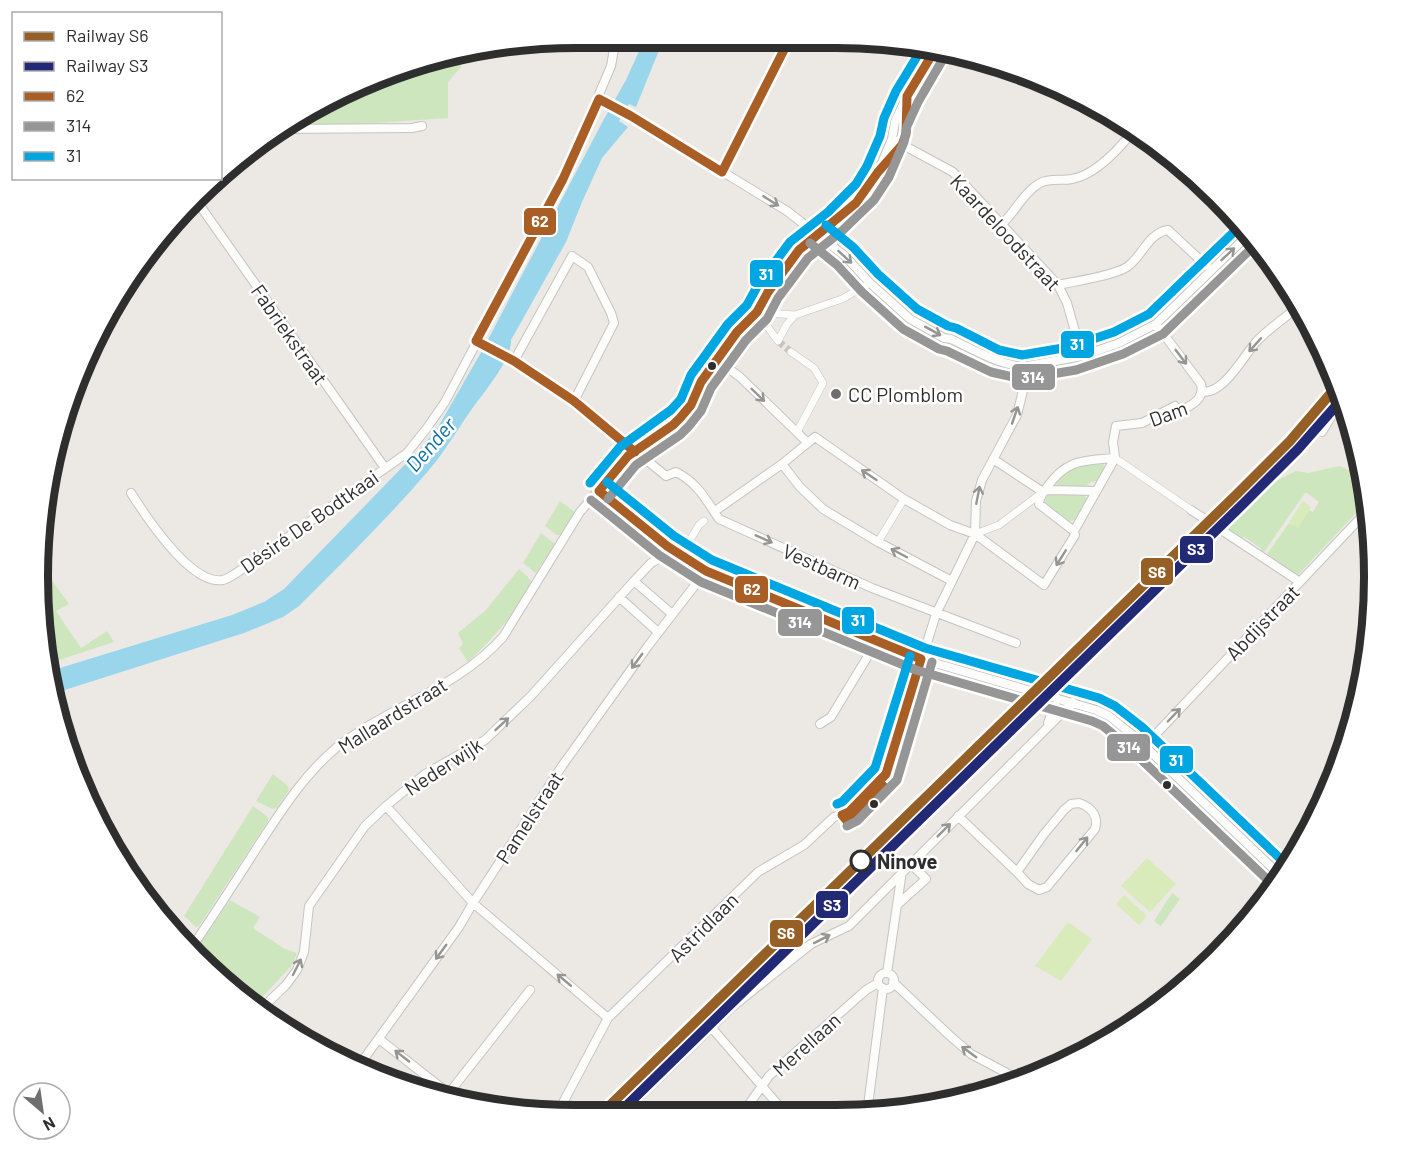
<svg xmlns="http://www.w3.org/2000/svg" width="1412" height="1153" viewBox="0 0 1412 1153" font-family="Barlow,sans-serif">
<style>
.green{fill:#cee6be}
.pitch{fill:#d9eabb}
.water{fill:#99d6ec}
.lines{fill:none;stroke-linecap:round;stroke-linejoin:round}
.pedestrian-tunnel{stroke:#c6c3c0;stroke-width:7;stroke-dasharray:7 3.5;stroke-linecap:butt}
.pedestrian-casing{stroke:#c5c4c5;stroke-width:8}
.minor-casing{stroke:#c5c4c5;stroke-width:10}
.pedestrian{stroke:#fcfcfb;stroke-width:7}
.minor{stroke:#fcfcfb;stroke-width:8}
.bus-1-casing{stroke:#fff;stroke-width:14}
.bus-2-casing{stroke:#fff;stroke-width:14}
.bus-3-casing{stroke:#fff;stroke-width:14}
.bus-1{stroke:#a85e24;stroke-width:9}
.bus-2{stroke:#969696;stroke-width:9}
.bus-3{stroke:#00a6e2;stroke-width:9}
.rail-1-casing{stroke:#fff;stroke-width:15}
.rail-2-casing{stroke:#fff;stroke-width:15}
.rail-1{stroke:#965f26;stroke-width:10}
.rail-2{stroke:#222975;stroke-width:10}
.oneway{stroke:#959594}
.bus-dot{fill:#2e2e2e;stroke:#fff;stroke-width:2}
.poi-dot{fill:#706f6e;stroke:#fff;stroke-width:2}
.stop-dot{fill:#fff;stroke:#2e2e2e;stroke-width:3}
.labels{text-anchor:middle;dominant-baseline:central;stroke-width:5;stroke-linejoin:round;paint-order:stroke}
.street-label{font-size:20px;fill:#2e2e2e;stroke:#fff}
.poi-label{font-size:20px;fill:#2e2e2e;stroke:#fff;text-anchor:start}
.stop-label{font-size:20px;font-weight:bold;fill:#2e2e2e;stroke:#fff;text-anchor:start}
.water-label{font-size:21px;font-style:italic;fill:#0d6fa3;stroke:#fff}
.rim{fill:none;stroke:#2e2e2e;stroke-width:8}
.line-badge{stroke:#fff;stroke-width:2}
.badge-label{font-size:16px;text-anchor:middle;font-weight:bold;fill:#fff}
</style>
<rect width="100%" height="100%" fill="#ece8e4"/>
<path class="green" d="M471,51V58L460,57L461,67L448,82V118L347,125L289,123L307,110L437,56Z
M1103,464L1105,468L1098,481L1091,482L1085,487L1058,486L1056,483C1068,467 1083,465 1103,464Z
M1339,466L1363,476L1367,501L1298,575L1267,554L1289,523L1298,527L1309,510L1313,512L1319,502L1307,493H1305L1264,552H1261V548L1244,537L1239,539L1222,525L1224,521L1229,522L1270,484L1296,471L1308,473Z
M1050,494L1084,495L1087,499L1076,519L1067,522L1045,503L1046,497Z
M560,501L575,512L560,535H557L545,526Z
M541,533L555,544L536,573L523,563Z
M40,564L69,604L56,611L81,648L107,631L114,642L47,664Z
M519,569L528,577L532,583C515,613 493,639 468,662L459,648L463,644L458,633L486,610Z
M273,774L288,786L289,790L277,808L272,809L256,801Z
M253,806L268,817V821L199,926L196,927L184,916Z
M1172,893L1180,899L1161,926L1154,921Z
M230,900L260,917L253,928L285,949L297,953L292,965L254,1006L248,1004L195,951Z"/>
<path class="pitch" d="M1303,501L1311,507L1298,528L1289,522Z
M1147,858L1176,884L1150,912L1121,886Z
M1124,895L1147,916L1139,925L1116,904Z
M1068,922L1092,939L1061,981L1035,966Z"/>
<path class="water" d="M645,38H664L636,107L629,104L619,121L628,127L602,158L582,202L566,242L511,340C512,359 485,391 474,406C458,428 446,450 429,470C388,518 343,562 299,606L283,617L244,633L52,694L47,672L232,615L264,602L284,589L420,449L437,429L483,349L604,119L626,80Z"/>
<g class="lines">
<path class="pedestrian-tunnel" d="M778,341L791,352"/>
<g class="pedestrian-casing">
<path id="pedestrian" d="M757,312L778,341L787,324L795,315L842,299L870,283
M757,312L795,315
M791,352L814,368L823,383L797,432
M1115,458L1191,510
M975,534L999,525L1043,492
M878,542L904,499
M681,555L699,525L704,521"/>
</g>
<g class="minor-casing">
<path id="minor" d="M599,99L631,116L787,211L845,256L870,283L910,319L944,338L951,339C974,350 996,363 1022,367L1082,356L1119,343L1156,324L1249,234
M280,129L412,128L422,126
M892,139L953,172L1058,285L1067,303L1082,356
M884,164C908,137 906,137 907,101
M722,172L790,38
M196,200L385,468
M1002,224C1015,212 1024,192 1040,183C1049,178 1062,181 1072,179C1095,175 1117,151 1131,134
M1058,285C1076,281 1113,276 1127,267C1142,257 1148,233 1168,230L1211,270
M476,341L514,361L574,401L666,476L676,472C698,483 706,500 719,519L872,588L1016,643
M717,360L740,377L808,443
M514,361L572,256L588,267L611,313L614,323L574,401
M1203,392C1224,393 1243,357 1256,342C1268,329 1285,318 1299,306
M1322,432L1342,399
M993,459L1043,492
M782,464L800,487L823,509L878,542L950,580
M599,491L667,546L706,571L921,659L1096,710L1109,716L1134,736L1281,876
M1044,491L1051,490L1095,491
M131,493C145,515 191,586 223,580C231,578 240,570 247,566L407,453L427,428L445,402L563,179L611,66L616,38
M1191,510L1300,582
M715,511L782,464L815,437L904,499L950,525L975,534L1044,585L1075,535L1074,531L1115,458L1113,442L1116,426L1142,423L1175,406L1179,412C1191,405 1205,400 1201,384L1156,324
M1074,531L1039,504C1039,497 1043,493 1047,487C1067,459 1082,461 1115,458
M634,581L672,614
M619,597L658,632
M1048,723L1057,698
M820,724L831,717L877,641
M1156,734L1368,510
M386,806L473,903L608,1018
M958,816L1017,872L1028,884L1039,890L1047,887L1095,829C1099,816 1091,807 1079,803L1071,804L1064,810L1044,834L1017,872
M897,905L926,879L910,863
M192,947C216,912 239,876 262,840C284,807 305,774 336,748C388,707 458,688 503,637L580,512L628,456L673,425L680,418L691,405L701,382L737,332L757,312L768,292L799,250L836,221L865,192L878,172L892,139L895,122L907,96L933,53
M887,973L902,871
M878 981a8 8 0 1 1 16 0a8 8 0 1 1-16 0Z
M893,982L949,1035L971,1054L1020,1080
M259,1011L286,985L297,970L304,952L309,906L365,826L386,806L425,774L485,740L531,696L634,581L651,563L674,550
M711,1027L786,1114
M379,1039L457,1100
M358,1067L459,927L473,903L562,766L648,646L706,571
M449,1093L530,990
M962,1099L968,1088
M557,1114L608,1018L758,872L804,845L834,817L849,812L886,774L936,614L975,534L976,501L982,480L1017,415L1029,366
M622,1114L732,1007L811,944L849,926L1073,702
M742,1114L769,1076L866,990L878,983
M867,1114L883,988"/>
</g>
<use href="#pedestrian" class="pedestrian"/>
<use href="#minor" class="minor"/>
<g class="bus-1-casing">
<path id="bus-1" d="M599,99L631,116L722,172
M722,172L790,38
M476,341L563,179L599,99
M476,341L514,361L574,401L635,452
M599,491L628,456L673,425L680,418L691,405L701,382L737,332L757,312L768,292L799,250L856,203L878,172L902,145L906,134L907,96L933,53
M599,491L667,546L706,571L921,659
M879,782L884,787L848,822L842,815L849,812L886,774L921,659"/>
</g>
<g class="bus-2-casing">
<path id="bus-2" d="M810,243L837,265L862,292L903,329L939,349L947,351L991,372L1022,379L1076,370L1123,354L1163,334L1257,243
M608,499L636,465L680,435L689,426L701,411L711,388L746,340L767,319L778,298L808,258L843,230L874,200L889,177L904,142L907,126L918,102L943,59
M591,500L659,555L701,582L916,670L1092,721L1103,726L1126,745L1273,885
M847,826L857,821L897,780L932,662"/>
</g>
<g class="bus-3-casing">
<path id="bus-3" d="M826,225L853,247L878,274L917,309L948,326L956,328L999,350L1022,355L1069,347L1114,332L1149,314L1241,225
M607,482L674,536L712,560L925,648L1099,698L1115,706L1142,727L1288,866
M590,483L620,447L671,410L681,399L691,375L728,324L747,305L758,285L790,242L828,212L856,184L867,166L880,136L884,118L896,91L921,50
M837,804L842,802L875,768L910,656"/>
</g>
<use href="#bus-1" class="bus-1"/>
<use href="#bus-2" class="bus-2"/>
<use href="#bus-3" class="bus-3"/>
<g class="rail-1-casing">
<path id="rail-1" d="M601,1114L1237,494L1290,441L1337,386"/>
</g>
<g class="rail-2-casing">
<path id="rail-2" d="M618,1114L1245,502L1298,449L1342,399"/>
</g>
<use href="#rail-1" class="rail-1"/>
<use href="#rail-2" class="rail-2"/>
</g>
<defs><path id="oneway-shaft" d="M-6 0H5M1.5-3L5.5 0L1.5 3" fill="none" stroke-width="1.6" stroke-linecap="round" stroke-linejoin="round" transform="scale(1.5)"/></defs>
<g class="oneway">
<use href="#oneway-shaft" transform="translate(771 201) rotate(32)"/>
<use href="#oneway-shaft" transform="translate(1228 254) rotate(-43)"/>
<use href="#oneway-shaft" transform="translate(845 257) rotate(42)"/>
<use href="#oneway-shaft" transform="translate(933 331) rotate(29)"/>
<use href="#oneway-shaft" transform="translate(1255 345) rotate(132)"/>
<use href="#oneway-shaft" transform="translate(1181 357) rotate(53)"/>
<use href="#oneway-shaft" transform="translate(758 395) rotate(44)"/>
<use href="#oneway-shaft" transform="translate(1015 415) rotate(-71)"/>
<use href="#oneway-shaft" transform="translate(869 475) rotate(-146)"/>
<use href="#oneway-shaft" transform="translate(978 495) rotate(-79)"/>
<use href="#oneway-shaft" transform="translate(764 539) rotate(24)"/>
<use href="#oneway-shaft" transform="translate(899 553) rotate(-152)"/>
<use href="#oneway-shaft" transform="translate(1061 558) rotate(122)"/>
<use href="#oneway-shaft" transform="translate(637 661) rotate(126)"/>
<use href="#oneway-shaft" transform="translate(1174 715) rotate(-46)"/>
<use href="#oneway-shaft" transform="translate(502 724) rotate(-43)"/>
<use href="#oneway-shaft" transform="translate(944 830) rotate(-45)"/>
<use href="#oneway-shaft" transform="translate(1082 844) rotate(-51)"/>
<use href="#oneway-shaft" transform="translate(822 939) rotate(-27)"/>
<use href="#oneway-shaft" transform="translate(441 952) rotate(126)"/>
<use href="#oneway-shaft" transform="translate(297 967) rotate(-63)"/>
<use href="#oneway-shaft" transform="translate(564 980) rotate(-140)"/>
<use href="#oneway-shaft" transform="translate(969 1052) rotate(-144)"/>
<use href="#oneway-shaft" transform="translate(402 1056) rotate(-142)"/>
</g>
<g class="bus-dot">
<circle cx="712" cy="366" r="5"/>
<circle cx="1167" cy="785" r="5"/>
<circle cx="874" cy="804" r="5"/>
</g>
<circle class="poi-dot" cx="836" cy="394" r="6"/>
<circle class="stop-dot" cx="861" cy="861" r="10"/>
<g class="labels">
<g class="street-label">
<text transform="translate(1006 232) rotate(47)">Kaardeloodstraat</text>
<text transform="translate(290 334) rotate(55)">Fabriekstraat</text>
<text transform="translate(1168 413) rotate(-20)">Dam</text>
<text transform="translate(309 521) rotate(-35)">Désiré De Bodtkaai</text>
<text transform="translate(822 566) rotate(24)">Vestbarm</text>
<text transform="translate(1262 622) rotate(-46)">Abdijstraat</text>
<text transform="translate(392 715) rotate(-32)">Mallaardstraat</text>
<text transform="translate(443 766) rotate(-33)">Nederwijk</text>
<text transform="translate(529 817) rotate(-57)">Pamelstraat</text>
<text transform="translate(703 927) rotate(-45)">Astridlaan</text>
<text transform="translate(806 1044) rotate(-42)">Merellaan</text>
</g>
<g class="poi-label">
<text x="848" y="394">CC Plomblom</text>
</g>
<g class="stop-label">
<text x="877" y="861">Ninove</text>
</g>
<g class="water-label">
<text transform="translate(430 444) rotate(-49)">Dender</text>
</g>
</g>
<path d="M0 0H1412V1153H0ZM576 48H836A528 528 0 0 1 1364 576V577A528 528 0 0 1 836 1105H576A528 528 0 0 1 48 577V576A528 528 0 0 1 576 48Z" fill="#fff" fill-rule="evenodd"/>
<path class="rim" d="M576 48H836A528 528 0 0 1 1364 576V577A528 528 0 0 1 836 1105H576A528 528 0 0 1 48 577V576A528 528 0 0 1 576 48Z"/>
<g class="line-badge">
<rect x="523" y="207" width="34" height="29" rx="6" fill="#a85e24"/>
<rect x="749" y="259" width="35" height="29" rx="6" fill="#00a6e2"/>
<rect x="1060" y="330" width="35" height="29" rx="6" fill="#00a6e2"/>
<rect x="1011" y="363" width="45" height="28" rx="6" fill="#969696"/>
<rect x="1179" y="535" width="35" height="29" rx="6" fill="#222975"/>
<rect x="1140" y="557" width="34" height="29" rx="6" fill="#965f26"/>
<rect x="734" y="575" width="35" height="29" rx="6" fill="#a85e24"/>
<rect x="841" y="606" width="34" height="29" rx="6" fill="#00a6e2"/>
<rect x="777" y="608" width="46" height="29" rx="6" fill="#969696"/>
<rect x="1106" y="733" width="45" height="29" rx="6" fill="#969696"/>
<rect x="1159" y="745" width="35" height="29" rx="6" fill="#00a6e2"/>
<rect x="815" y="890" width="34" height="29" rx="6" fill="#222975"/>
<rect x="769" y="919" width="35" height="29" rx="6" fill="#965f26"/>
</g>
<g class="badge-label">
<text x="540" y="227">62</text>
<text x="766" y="280">31</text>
<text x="1077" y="350">31</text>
<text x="1033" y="383">314</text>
<text x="1196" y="555">S3</text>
<text x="1157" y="578">S6</text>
<text x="752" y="595">62</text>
<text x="858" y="626">31</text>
<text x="800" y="628">314</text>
<text x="1129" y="753">314</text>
<text x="1176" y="766">31</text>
<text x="832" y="911">S3</text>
<text x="786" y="939">S6</text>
</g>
<rect x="12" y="12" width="210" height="168" fill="#ffffff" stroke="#ababab" stroke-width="1.5"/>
<rect x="24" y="32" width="30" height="9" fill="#965f26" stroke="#ababab" stroke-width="1.5"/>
<text x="66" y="42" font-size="18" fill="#2e2e2e">Railway S6</text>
<rect x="24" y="62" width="30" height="9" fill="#222975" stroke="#ababab" stroke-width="1.5"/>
<text x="66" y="72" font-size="18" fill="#2e2e2e">Railway S3</text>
<rect x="24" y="92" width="30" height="9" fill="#a85e24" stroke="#ababab" stroke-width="1.5"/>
<text x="66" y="102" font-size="18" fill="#2e2e2e">62</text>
<rect x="24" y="122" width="30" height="9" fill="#969696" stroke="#ababab" stroke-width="1.5"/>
<text x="66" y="132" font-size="18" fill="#2e2e2e">314</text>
<rect x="24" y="152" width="30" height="9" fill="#00a6e2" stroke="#ababab" stroke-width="1.5"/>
<text x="66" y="162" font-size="18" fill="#2e2e2e">31</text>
<g transform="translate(42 1111) rotate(151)"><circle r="28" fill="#ffffff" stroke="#ababab" stroke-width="1.5"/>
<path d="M0-4.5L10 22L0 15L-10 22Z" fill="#706f6e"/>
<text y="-9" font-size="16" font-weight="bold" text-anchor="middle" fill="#2e2e2e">N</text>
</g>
</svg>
